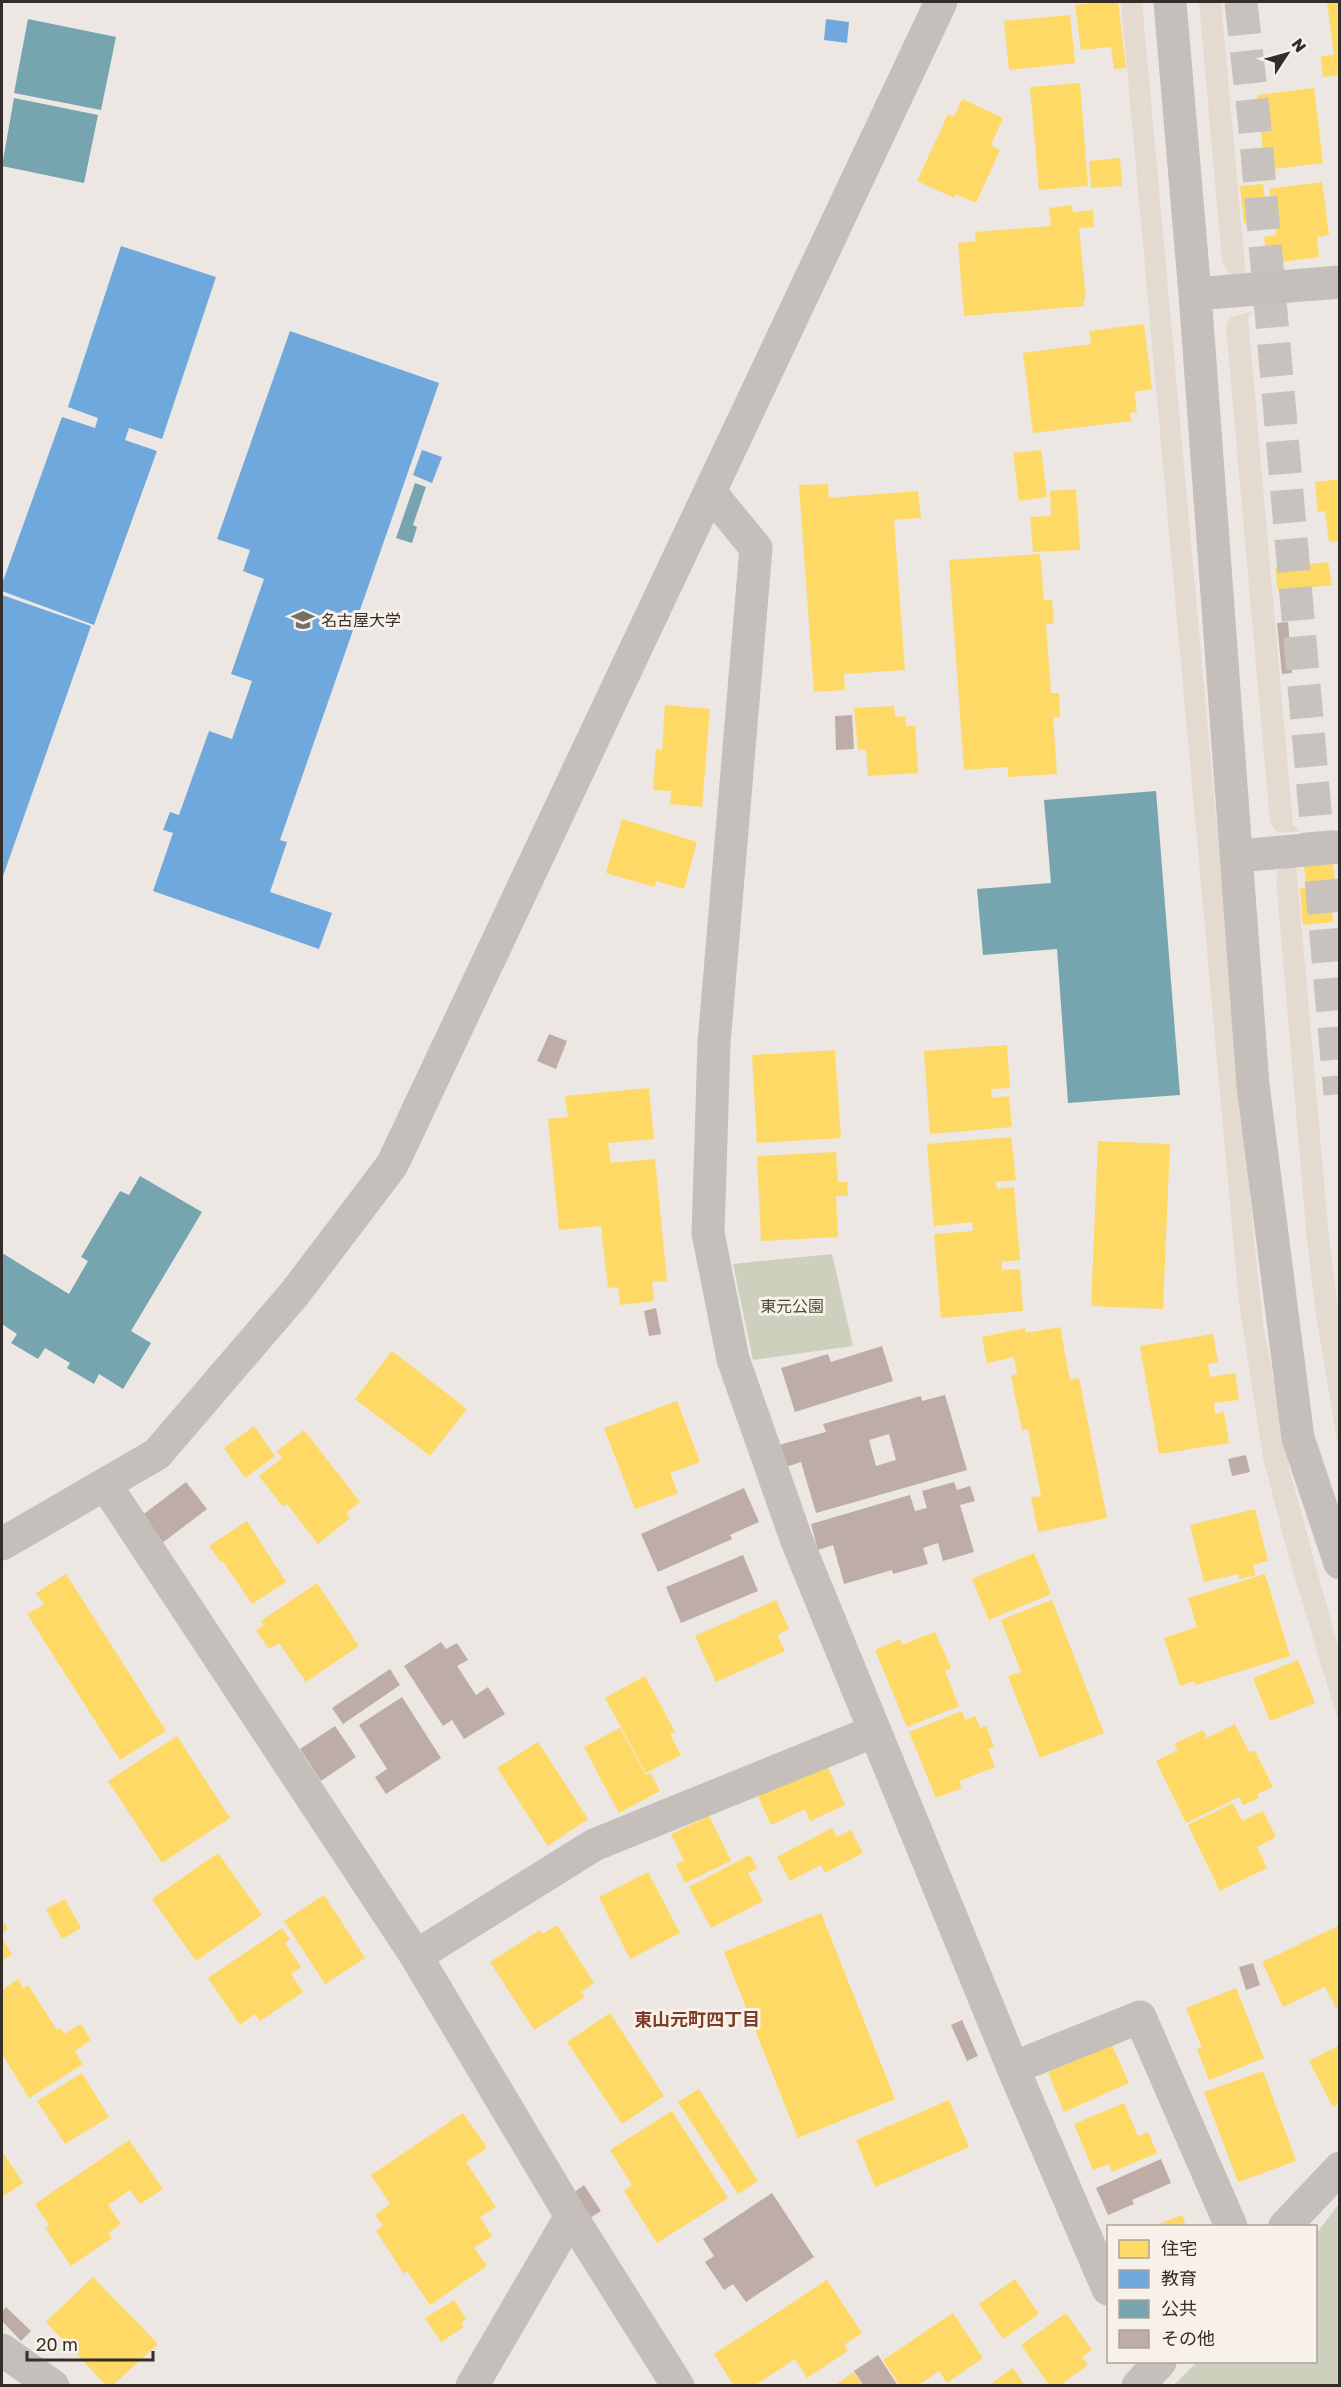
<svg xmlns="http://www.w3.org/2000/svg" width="1341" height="2387" viewBox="0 0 1341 2387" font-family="'Golos Text','Noto Sans JP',sans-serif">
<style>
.green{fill:#cdd0bd}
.plaza{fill:#e5dad0}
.homes{fill:#ffd966}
.schools{fill:#6fa8dc}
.public{fill:#76a5af}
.building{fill:#beaca6;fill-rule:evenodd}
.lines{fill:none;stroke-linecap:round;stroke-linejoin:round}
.highway-tunnel{stroke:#c7c2bd;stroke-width:33;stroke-dasharray:33 16;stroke-linecap:butt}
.minor{stroke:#c5bfbb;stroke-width:33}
.labels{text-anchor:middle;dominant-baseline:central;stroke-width:6;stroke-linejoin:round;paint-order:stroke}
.poi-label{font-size:16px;fill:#352d29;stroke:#f8f1ea;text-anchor:start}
.park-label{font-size:16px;fill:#465130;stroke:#f8f1ea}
.neighbourhood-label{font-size:18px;font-weight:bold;fill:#7d3c2a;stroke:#f8f1ea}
</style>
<rect width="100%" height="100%" fill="#ece7e2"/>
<path class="green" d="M832,1254L853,1346L753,1360L733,1264Z
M1339,2204V2385H1174L1197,2362H1316V2234Z"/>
<path class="plaza" d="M1121,2H1142L1255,1249L1263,1323L1290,1472L1339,1650V1724L1289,1558L1263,1458L1239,1303Z
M1199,2H1221L1246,277L1231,276L1222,262Z
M1253,311L1248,318L1293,825L1300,831L1283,833L1275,830L1270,822L1226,327L1227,322L1231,317Z
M1296,863L1329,1238L1339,1317V1452L1316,1314L1307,1240L1276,878L1278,870Z"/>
<path class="homes" d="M1098,2H1118L1126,68L1114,69L1111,47L1081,50L1075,5Z
M1327,2H1340V75L1323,77L1321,56L1334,55Z
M1070,15L1075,63L1009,70L1004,21Z
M1080,83L1088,186L1039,190L1030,87Z
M1314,88L1323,163L1265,170L1257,95Z
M962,99L1003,118L991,145L1000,150L976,203L956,194L954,198L917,181L948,114L954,117Z
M1120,158L1122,186L1091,188L1089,161Z
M1322,182L1329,235L1317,237L1319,257L1267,264L1264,237L1276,235L1269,189Z
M1263,184L1268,221L1244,223L1240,186Z
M1072,205L1073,212L1093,210L1094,227L1079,228L1086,298H1084V306L964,316L958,243L976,241L975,232L1051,226L1049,208Z
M1144,324L1152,389L1134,392L1137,412L1130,413L1131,421L1033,433L1023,353L1091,344L1089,331Z
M1041,450L1047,497L1019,501L1013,453Z
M1340,479V541L1329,542L1325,511L1318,512L1315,482Z
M828,484L829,498L918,491L921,518L894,520L905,670L844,674L845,690L814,692L799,485Z
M1076,489L1080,550L1033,552L1030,517L1051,516L1050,491Z
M1040,554L1044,600H1052L1054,624H1046L1051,693H1059L1060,717H1053L1057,774L1008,777V767L964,770L949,560Z
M1328,562L1332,585L1278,591L1275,568Z
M665,705L710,709L702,807L670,804L671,791L653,790L656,749L662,750Z
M894,706L895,717L905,716L906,726H915L918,773L868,776L866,749L858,750L854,708Z
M622,819L697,842L684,889L656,881L655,887L606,873Z
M1333,864L1335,886L1330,888L1333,922L1303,925L1300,888H1306L1304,866Z
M1007,1045L1010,1088L991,1089L992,1098L1009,1096L1012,1127L930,1134L924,1051Z
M835,1050L841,1138L757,1143L752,1055Z
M649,1088L654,1139L608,1143L611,1163L655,1159L667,1281L652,1282L654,1301L620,1305L618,1287L608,1288L601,1226L559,1230L548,1119L568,1117L565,1096Z
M1011,1137L1016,1180L996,1182L997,1189L1014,1187L1020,1260L1002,1262V1270L1020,1269L1023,1311L941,1318L934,1234L973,1231L972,1222L934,1226L927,1144Z
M1098,1141L1170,1144L1163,1309L1091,1306Z
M836,1152L838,1182H847L848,1196H836L838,1237L761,1241L757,1156Z
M1060,1327L1070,1380L1079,1378L1107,1518L1038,1532L1031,1497L1041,1496L1028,1429L1022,1430L1011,1376L1017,1374L1014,1357L987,1363L982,1337L1025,1328L1026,1333Z
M1213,1334L1218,1362L1208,1364L1210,1377L1235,1373L1239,1400L1214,1403L1215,1414L1224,1412L1229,1443L1159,1454L1140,1346Z
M392,1351L467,1409L430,1456L355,1399Z
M677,1401L700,1462L670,1473L678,1493L635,1509L604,1428Z
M254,1426L275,1456L245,1478L224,1448Z
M304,1430L360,1502L346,1513L350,1518L318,1544L287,1504L283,1507L259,1476L282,1458L277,1451Z
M1255,1509L1268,1561L1253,1565L1256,1575L1239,1579L1238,1574L1204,1582L1190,1525Z
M247,1521L286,1582L252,1604L222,1560L220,1561L209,1546Z
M1034,1553L1051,1594L989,1620L972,1579Z
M66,1574L166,1731L120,1760L27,1614L44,1604L36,1593Z
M1265,1574L1290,1656L1196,1685L1194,1681L1180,1686L1164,1638L1197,1627L1188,1598Z
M317,1583L359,1646L306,1682L279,1643L269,1649L256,1630L264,1625L261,1621Z
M776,1600L789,1629L777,1635L785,1651L716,1682L695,1636Z
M1052,1600L1104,1733L1040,1758L1008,1676L1021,1672L1001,1620Z
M935,1632L951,1668L945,1671L959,1706L907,1727L875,1650L900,1639L902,1645Z
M1298,1660L1315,1703L1270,1721L1253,1678Z
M645,1676L675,1732L670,1734L681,1755L646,1773L605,1698Z
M962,1711L965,1720L975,1716L980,1728L986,1726L994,1747L988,1749L995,1767L959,1781L962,1788L936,1798L909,1732Z
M1235,1724L1249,1752L1255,1751L1273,1787L1257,1794L1259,1798L1243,1805L1239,1797L1186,1823L1156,1761L1178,1750L1174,1744L1203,1730L1207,1738Z
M620,1728L646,1775L650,1772L660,1791L619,1813L584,1747Z
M177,1736L230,1818L162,1863L108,1781Z
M538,1742L588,1819L548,1846L497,1768Z
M824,1759L845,1805L810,1821L805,1809L771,1825L755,1790Z
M1233,1803L1242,1821L1263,1811L1276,1837L1257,1847L1267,1868L1220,1891L1188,1825Z
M709,1816L731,1861L685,1883L676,1864L684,1861L671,1834Z
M832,1828L837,1837L851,1830L863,1853L825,1873L821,1865L790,1881L777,1857Z
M218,1853L262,1915L196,1961L152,1899Z
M750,1855L757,1868L748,1873L763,1901L711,1928L689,1887Z
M648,1872L680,1933L630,1959L599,1897Z
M324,1895L365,1958L325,1984L284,1921Z
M65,1899L81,1928L62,1939L46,1909Z
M821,1913L895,2099L798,2138L724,1952Z
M2,1919L8,1929L2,1934Z
M557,1925L594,1983L581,1992L585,1997L534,2030L490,1962L540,1930L543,1934Z
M1340,1925V2006L1336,2008L1325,1987L1283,2007L1262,1962Z
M282,1928L290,1939L285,1943L301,1967L291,1974L303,1992L260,2021L255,2014L240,2025L208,1978Z
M2,1938L12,1954L2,1961Z
M18,1979L23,1988L28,1985L57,2030L61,2028L64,2034L81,2024L91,2040L75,2051L83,2064L29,2098L2,2054V1990Z
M1236,1988L1264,2058L1209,2080L1197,2049L1202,2048L1186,2008Z
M610,2013L664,2096L622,2124L567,2042Z
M1112,2045L1129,2083L1064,2112L1048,2072Z
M1340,2045V2103L1333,2107L1309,2061Z
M1263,2071L1296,2161L1238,2182L1204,2092Z
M82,2073L109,2117L65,2144L37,2101Z
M699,2089L758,2181L738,2194L678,2102Z
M949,2100L969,2147L875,2187L856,2140Z
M1124,2103L1138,2136L1148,2132L1157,2153L1112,2172L1109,2164L1093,2170L1074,2124Z
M672,2111L728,2198L657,2243L624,2191L632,2185L610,2150Z
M463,2113L487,2148L466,2162L496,2207L480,2217L492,2236L474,2248L487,2266L430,2305L407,2271L404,2274L376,2231L383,2226L375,2215L390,2204L371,2175Z
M129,2140L163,2189L140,2204L130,2190L108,2205L121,2224L108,2233L112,2238L71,2266L45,2228L49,2225L35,2204Z
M2,2151L23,2183L2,2197Z
M1182,2215L1186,2226H1153Z
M93,2277L158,2344L112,2386H107L46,2322Z
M1015,2279L1039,2314L1003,2339L979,2304Z
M827,2280L862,2333L844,2345L848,2351L807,2378L795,2359L754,2386H734L714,2354Z
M454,2300L466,2319L461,2323L464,2327L441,2342L425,2318Z
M953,2313L983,2358L947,2383L939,2371L917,2386H900L883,2360Z
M1066,2313L1092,2350L1082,2357L1088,2365L1059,2386H1050L1021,2345Z
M1013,2368L1025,2386H988Z
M854,2372L863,2386H834Z"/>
<path class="schools" d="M826,19L849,22L847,43L824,40Z
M121,246L216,277L162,439L129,428L125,440L157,451L94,625L2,591V584L62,417L95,428L98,418L68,407Z
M290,331L439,383L280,840L287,842L270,892L332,913L319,949L153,891L173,833L163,830L170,812L179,815L209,731L232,739L252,681L231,674L264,579L243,571L250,550L217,539Z
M422,450L442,457L432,483L413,475Z
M2,595L91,626L2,879Z"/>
<path class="public" d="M28,19L116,37L101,110L14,93Z
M14,98L98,115L84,183L2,166Z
M415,483L426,487L413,525L417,527L412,543L396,538Z
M1156,791L1180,1095L1068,1103L1057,949L983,955L977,889L1051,883L1044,800Z
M140,1176L202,1212L131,1331L151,1343L123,1389L99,1374L94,1384L67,1368L70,1363L45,1348L38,1359L11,1343L17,1334L2,1324V1253L69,1294L88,1261L81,1257L120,1191L129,1195Z"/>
<path class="building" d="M1288,622L1292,673L1282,674L1277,623Z
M852,715L854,749L836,750L835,716Z
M549,1034L567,1041L556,1069L537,1061Z
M656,1308L661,1334L649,1336L644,1311Z
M882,1346L893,1381L795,1412L781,1368L828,1354L831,1362Z
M945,1395L967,1470L816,1513L801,1462L786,1467L779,1445L826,1432L823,1424L921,1396L922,1401ZM889,1434L896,1460L876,1466L869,1440Z
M1246,1455L1250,1472L1232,1476L1228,1459Z
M186,1482L207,1509L153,1550L132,1523Z
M954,1482L957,1490L970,1486L975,1501L960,1505L974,1552L943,1561L938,1543L923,1548L928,1564L893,1574L892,1570L844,1584L833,1545L818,1550L811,1524L910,1495L915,1511L927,1508L922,1491Z
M744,1488L759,1522L730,1535L732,1539L658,1572L641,1534Z
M743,1555L758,1591L681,1623L666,1587Z
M441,1642L446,1649L457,1643L468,1660L457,1666L476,1695L488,1687L505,1714L464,1739L452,1720L443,1726L404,1666Z
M390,1669L400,1685L343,1724L332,1708Z
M402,1697L441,1758L386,1794L375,1777L387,1769L359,1725Z
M335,1726L356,1757L321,1781L300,1749Z
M1253,1963L1260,1985L1246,1990L1239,1967Z
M962,2020L978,2056L967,2061L951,2025Z
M1161,2159L1171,2183L1132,2200L1134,2204L1108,2215L1096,2188Z
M584,2185L601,2211L590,2218L573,2193Z
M772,2193L814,2257L746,2302L733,2284L724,2290L705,2262L714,2256L703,2239Z
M6,2307L31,2331L21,2341L2,2321V2312Z
M878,2355L898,2386H864L854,2371Z"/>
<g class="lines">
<path class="highway-tunnel" d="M1241,2L1254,119L1340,1094"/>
<path class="minor" d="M1170,2L1195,294L1253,1085L1298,1438L1340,1563
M1195,294L1340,282
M710,492L756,548L714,1043L708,1233L733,1359L797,1541L1013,2068L1108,2289
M1237,856L1340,847
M105,1484L416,1956L571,2216L678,2386
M2,1544L157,1454L295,1293L392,1165L941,2
M416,1956L594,1845L875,1731
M1013,2068L1140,2017L1231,2226
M1285,2226L1340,2168
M2,2350L53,2386
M472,2386L571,2216
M1138,2386L1160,2362"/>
</g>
<defs>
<g id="university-bare" transform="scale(1.8)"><path d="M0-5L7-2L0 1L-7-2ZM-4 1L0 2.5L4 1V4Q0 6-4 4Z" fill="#756e6a" stroke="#f8f1ea" stroke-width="2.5" paint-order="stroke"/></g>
</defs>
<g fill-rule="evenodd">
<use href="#university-bare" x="303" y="620"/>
</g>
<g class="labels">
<g class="poi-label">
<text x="321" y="620">名古屋大学</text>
</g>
<g class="park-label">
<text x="792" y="1306">東元公園</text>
</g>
<g class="neighbourhood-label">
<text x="697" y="2019">東山元町四丁目</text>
</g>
</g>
<rect width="1341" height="2387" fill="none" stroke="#352d29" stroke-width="6"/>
<rect x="1107" y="2225" width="210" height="138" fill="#f8f1ea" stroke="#aaa39d" stroke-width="1.5"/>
<rect x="1119" y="2240" width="30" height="18" fill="#ffd966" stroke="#aaa39d" stroke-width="1.5"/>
<text x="1161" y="2255" font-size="18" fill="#352d29">住宅</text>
<rect x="1119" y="2270" width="30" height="18" fill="#6fa8dc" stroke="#aaa39d" stroke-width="1.5"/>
<text x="1161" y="2285" font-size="18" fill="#352d29">教育</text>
<rect x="1119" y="2300" width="30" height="18" fill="#76a5af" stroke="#aaa39d" stroke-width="1.5"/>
<text x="1161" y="2315" font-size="18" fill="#352d29">公共</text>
<rect x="1119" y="2330" width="30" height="18" fill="#beaca6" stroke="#aaa39d" stroke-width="1.5"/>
<text x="1161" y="2345" font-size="18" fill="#352d29">その他</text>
<g transform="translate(1287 54) rotate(54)" stroke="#f8f1ea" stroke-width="4.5" paint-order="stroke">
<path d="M0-4.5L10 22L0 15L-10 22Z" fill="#352d29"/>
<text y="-9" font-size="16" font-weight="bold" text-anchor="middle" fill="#352d29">N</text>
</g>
<path d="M27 2351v9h126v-9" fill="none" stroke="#352d29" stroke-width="3"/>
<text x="36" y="2351" font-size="18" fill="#352d29" stroke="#f8f1ea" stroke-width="4.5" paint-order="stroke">20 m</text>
</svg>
